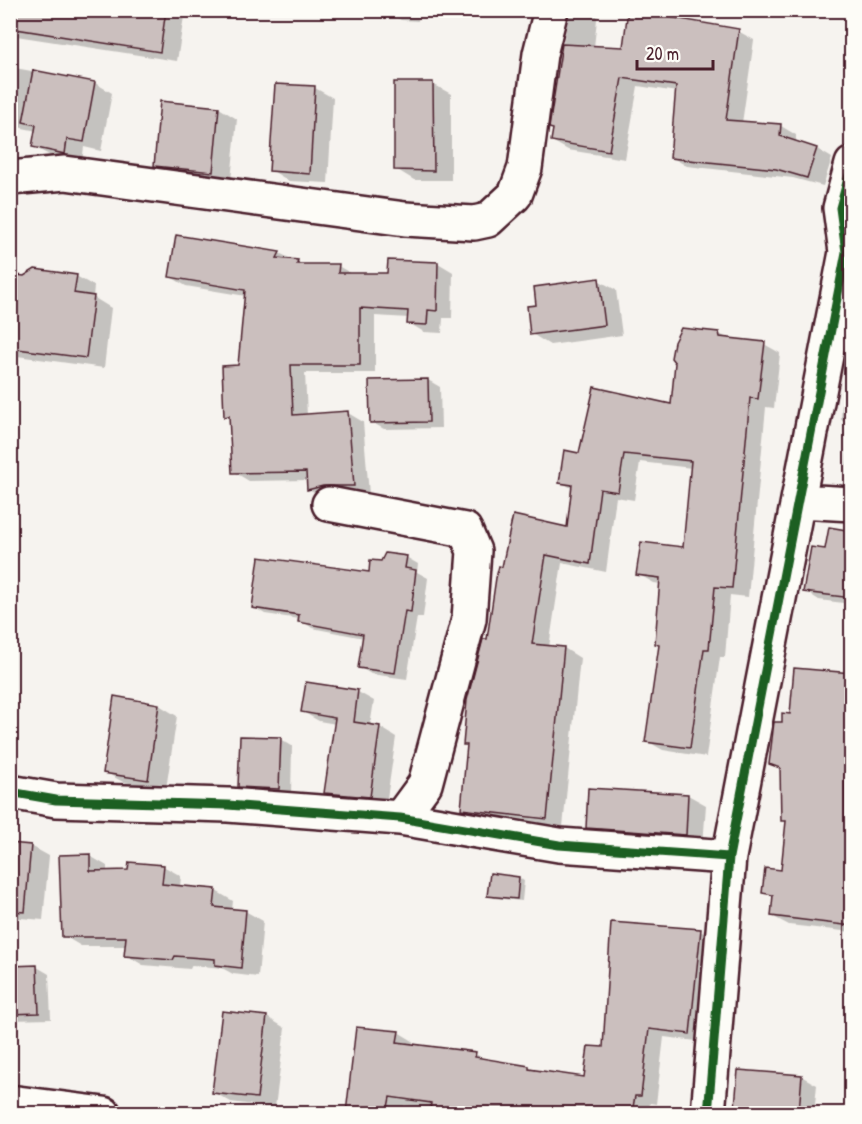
<svg xmlns="http://www.w3.org/2000/svg" width="862" height="1124" viewBox="0 0 862 1124" font-family="'Patrick Hand',sans-serif">
<style>
.shadow{fill:#0003}
.building{fill:#cbbfbe;stroke:#4a1f2b;stroke-width:1.5}
.lines{fill:none;stroke-linecap:round;stroke-linejoin:round}
.minor-casing{stroke:#4a1f2b;stroke-width:38}
.minor{stroke:#fdfcf7;stroke-width:33}
.cycleway-casing{stroke:#fdfcf7;stroke-width:13}
.cycleway{stroke:#1b5e20;stroke-width:9}
</style>
<rect width="100%" height="100%" fill="#f6f3ef"/>
<filter id="ink" filterUnits="userSpaceOnUse"><feTurbulence type="fractalNoise" baseFrequency=".0167" numOctaves="2"/><feDisplacementMap in="SourceGraphic" scale="12" xChannelSelector="R" yChannelSelector="G"/><feConvolveMatrix kernelMatrix="1 2 1 2 8 2 1 2 1" color-interpolation-filters="sRGB"/></filter>
<g filter="url(#ink)">
<path class="shadow" d="M10,10H185L177,61L10,35Z
M384,10H419L418,21L401,20Z
M570,10H598L594,47L624,49L629,11L672,17L680,22L738,31L754,40L742,123L781,126L796,135V143L817,149L832,158L823,186L793,178L687,166L671,157L677,92L638,86L625,159L568,150L552,141L560,58Z
M10,67L95,83L112,93L101,151L84,147L82,162L51,156L34,147L37,131L13,126L10,141Z
M433,84L451,94V180H414L396,169Z
M315,88L333,98L328,183L289,181L271,170Z
M219,108L237,119L231,181L173,175L155,165Z
M279,253L304,265L338,266L354,275L389,274V261L438,263L453,272L452,318H443L442,333L424,332L409,323V318L375,316V373H305L307,416L348,413L363,422L369,494H340L324,498L309,489L308,480L249,481L234,472L230,418L226,416L240,367L246,296L186,286L171,277Z
M10,275L76,276L94,286L93,297L111,308L104,368L10,355Z
M598,280L616,290L622,335L550,345L532,334Z
M718,333L730,340L764,344L780,353L774,408L766,407L748,597L730,595L725,657H720L706,757L663,750L647,741L660,646L661,584L654,583L638,574L684,549L692,468L640,462L634,500L616,497L606,572L562,563L549,647L564,648L580,658L563,827L478,818L462,808L468,746L465,744L488,641L498,579L569,529L573,489L561,482L581,454L672,406Z
M844,370L852,371V475L846,472L850,425L841,419Z
M428,380L440,387L441,428L384,429L371,422Z
M852,532V604L819,600L805,591L826,551Z
M406,557L418,564L417,572L428,578L423,617H417L407,679L371,674L359,667L364,638L312,628L300,619L265,614L253,607L370,574L382,563Z
M852,675V932L789,925L772,916L774,898L764,892L782,871L788,823L783,820L782,770L771,764L783,724Z
M308,683L358,692L374,701L370,726L380,727L396,737L386,805L342,802L326,793L336,724L319,721L303,712Z
M115,698L159,705L177,716L166,789L123,782L105,772Z
M280,739L292,746L291,795L251,793L239,786Z
M688,795L706,805L703,845L606,838L588,827Z
M10,844L31,846L49,856L43,920L10,917Z
M90,856L107,866V872L163,866L181,876L180,887L216,891L233,901L232,910L245,911L263,921L258,977L233,974L222,968L192,965L190,969L143,965L126,955L127,946H81L64,936Z
M519,878L524,881L522,901L494,898L489,895Z
M700,931L715,939L705,1042L664,1037L656,1104L650,1103L648,1114H435L432,1109L404,1105L403,1114L347,1112L398,1032L413,1041L412,1045L475,1054L487,1060L529,1067L537,1072L586,1079L604,1049Z
M37,967L49,974L51,1019L10,1020V968Z
M267,1017L285,1028L275,1108L231,1102L213,1092Z
M801,1076L817,1085L814,1114H749L737,1106Z"/>
<path class="building" d="M10,10H166L160,52L10,28Z
M628,10L739,29L726,120L781,124L780,136L817,148L807,178L776,169L670,158L676,86L622,78L609,151L551,141L553,129L549,128L562,44L623,47Z
M33,70L95,82L84,142L67,139L65,154L32,147L36,125L23,122Z
M394,82H433L434,171L394,170Z
M275,84L315,86L310,174L269,171Z
M160,101L219,107L213,172L154,166Z
M176,235L280,252L277,258L298,260L297,264H339L338,273H387L388,260L438,262L437,311L428,310L427,325L407,324L408,311L360,308V365H291L293,415L348,411L354,486H323L307,490L306,472L232,473L229,416L224,417L222,366L238,365L245,290L169,277Z
M35,269L77,275L74,293L94,296L86,358L10,348V274L24,276Z
M599,278L605,325L530,335L527,306L536,305L534,287Z
M681,328L719,332L720,337L765,342L758,399L750,398L732,588L715,587L709,649H704L690,748L645,742L659,645L655,644L660,578L636,575L641,542L683,547L691,461L624,454L618,492L600,489L590,564L546,555L532,644L564,647L547,819L461,809L467,745H463L467,700L483,639H487L496,578L499,566L502,567L513,515L567,527L572,485L559,483L564,450L579,453L594,387L671,404L675,363L671,358L674,342Z
M428,379L429,422L370,423L369,380Z
M829,527L852,531V598L803,592L811,547L825,549Z
M385,553L407,556L405,568L416,570L411,612L405,611L395,673L358,668L363,634L298,622L299,615L252,608L259,557L369,572L370,560L381,561Z
M794,668L852,673L845,780L846,851L852,852V926L771,916L773,895L762,893L765,868L781,870L786,821H781L780,768L769,764L774,722H782V713L790,714Z
M306,682L358,690L354,722L380,726L370,797L324,793L335,718L301,712Z
M114,696L159,704L148,780L103,773Z
M240,736L281,737L279,789L238,787Z
M588,788L688,794L686,835L586,828Z
M10,843L31,845L25,912L10,911Z
M90,854V871L128,870L129,862L164,865L162,884L216,889L214,907L246,910L241,968L215,965V959L175,956L173,960L124,956L126,937H62L59,855Z
M490,873L519,877L517,899L487,896Z
M611,922L701,929L690,1034L649,1029L641,1096H635L632,1113H441L430,1112L431,1103L390,1097L387,1113H346L356,1027L399,1031L397,1042L476,1052L475,1057L529,1066V1069L584,1077L588,1046L603,1047Z
M37,965L39,1013L10,1014V966Z
M222,1011L267,1016L257,1098L212,1093Z
M738,1070L802,1075L799,1112L735,1107Z"/>
<g class="lines">
<g class="minor-casing">
<path id="minor" d="M10,178L65,173L405,219L474,223L488,220L515,195L525,168L540,54L551,10
M799,501L852,504
M329,504L465,530L474,551L469,619L425,784L400,818
M10,792L56,800L228,805L400,818L559,845L729,857
M10,1102L104,1114
M708,1114L729,857L846,252L840,208L852,164"/>
</g>
<use href="#minor" class="minor"/>
<g class="cycleway-casing">
<path id="cycleway" d="M10,792L56,800L228,805L400,818L559,845L729,857
M708,1114L729,857L846,252L840,208L852,164"/>
</g>
<use href="#cycleway" class="cycleway"/>
</g>
</g>
<rect width="862" height="1124" fill="none" stroke="#fdfcf7" stroke-width="36"/>
<rect x="18" y="18" width="826" height="1088" fill="none" stroke="#4a1f2b" stroke-width="2" filter="url(#ink)"/>
<path d="M637 60v9h76v-9" fill="none" stroke="#4a1f2b" stroke-width="3"/>
<text x="646" y="60" font-size="18" fill="#4a1f2b" stroke="#fdfcf7" stroke-width="4.5" paint-order="stroke">20 m</text>
</svg>
